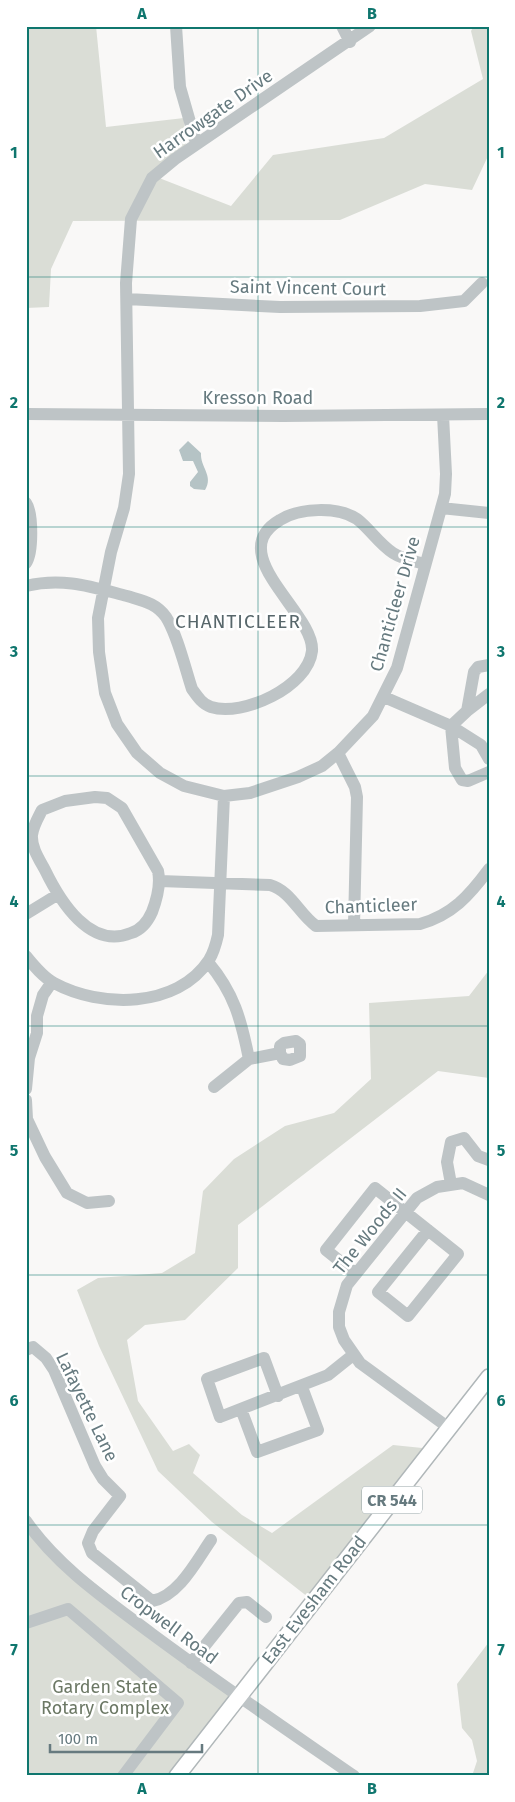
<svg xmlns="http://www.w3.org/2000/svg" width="515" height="1802" viewBox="0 0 515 1802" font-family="'Fira Sans',sans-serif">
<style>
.green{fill:#daddd6}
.water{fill:#b5c3c5}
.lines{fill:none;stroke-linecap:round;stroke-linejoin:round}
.major-casing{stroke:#b0b7b9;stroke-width:18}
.minor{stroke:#bec4c6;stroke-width:12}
.major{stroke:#fff;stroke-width:15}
.grid{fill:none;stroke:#0f766e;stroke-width:1;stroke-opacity:0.55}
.labels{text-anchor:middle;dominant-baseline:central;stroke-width:5;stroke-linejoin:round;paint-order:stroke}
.shield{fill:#fff;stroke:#94a2a5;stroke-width:1}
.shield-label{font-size:16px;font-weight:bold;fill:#667a7f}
.street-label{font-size:18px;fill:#667a7f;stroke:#fff}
.park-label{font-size:18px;fill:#6c7865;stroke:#fff}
.neighbourhood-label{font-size:19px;letter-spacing:1px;fill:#58676b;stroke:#fff}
.neatline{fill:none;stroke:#0f766e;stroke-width:2}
.grid-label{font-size:16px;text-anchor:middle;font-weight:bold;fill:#0f766e}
</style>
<rect width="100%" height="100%" fill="#f9f8f7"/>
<path class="green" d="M26,26H96L106,127L184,118L186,150L154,176L231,206L273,155L384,138L483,79L471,31L474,26H489V154L472,190L425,184L340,220L73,221L51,269L49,307L26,308Z
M489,970V1078L438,1071L238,1225V1268L185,1320L145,1325L127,1340L138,1401L173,1451L189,1444L200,1455L193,1473L242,1515L272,1533L393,1445L432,1449L313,1601L212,1522L158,1471L99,1346L77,1290L98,1278L162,1273L195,1253L203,1191L234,1159L285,1126L334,1113L371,1079L369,1003L469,996Z
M26,1521L40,1540L238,1697L177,1776H26Z
M489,1642V1776H472L477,1761L472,1740L462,1728L457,1684Z"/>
<path class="water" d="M188,441L201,453C200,467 214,476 205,490L194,489L190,486V482L198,472L193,461H183L179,450Z"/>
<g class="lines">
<g class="major-casing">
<path id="major" d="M177,1776L489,1377"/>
</g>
<path class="minor" d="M176,26L180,87L196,143
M342,26L350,42
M370,26L175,159L152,178L131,219L126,283L129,474L124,508L111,552L98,618L99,652L105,693L117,724L137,753L160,773L184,786L224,796L250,793L298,777L322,766L338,753L373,716L397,668L445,494L446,474L443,415
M127,299L280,307L420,306L464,301L482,283
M26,414L283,416L489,414
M26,503C33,513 33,553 26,563
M441,508L489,513
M26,586C63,577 92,587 127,596C143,601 156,603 166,617C178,636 185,668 192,689C197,696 202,704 211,707C243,717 308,687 312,651C315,613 222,554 280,520C299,508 337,506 357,519C370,529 379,544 393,553C402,559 414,561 425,564
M489,665L478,667L474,672L467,711L489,694
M384,697L451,726L467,711
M338,753L355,787L357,797L354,925
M489,759L481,745L451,726L455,768L462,780L468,781L489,772
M95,797L107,798L122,808L158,871C161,885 157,899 152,912C148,921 141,930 131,933C90,950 60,901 45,870C39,859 31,847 32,835C33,826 38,818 42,810L65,801Z
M160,881L270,885C291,891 299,914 316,926L420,924C452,915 469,896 489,869
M26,914L57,895
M26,956C34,966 43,977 54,983C100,1008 177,1009 209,960C214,952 216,944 218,935L224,796
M208,962C234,993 241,1019 249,1059
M249,1059L280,1053L283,1059L290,1060L300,1056V1044L296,1041L284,1043L280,1046V1053
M214,1087L249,1059
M26,1089L29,1058L37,1033V1016L43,995L52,982
M26,1100L27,1119L45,1157L67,1193L87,1203L109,1201
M451,1184L447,1162L451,1142L464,1138L478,1156L489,1160
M356,1274L326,1250L375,1188C403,1210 430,1232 458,1254L408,1316L378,1292L428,1230
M26,1350L33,1347L46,1358L54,1370L95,1466L103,1479L120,1496L93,1531L88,1543L92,1553L152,1601C179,1596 197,1560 211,1540
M278,1396L264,1358L207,1379L220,1417L328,1375L353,1355
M241,1409L257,1452L318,1430L302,1387
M449,1428L360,1363L344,1340L339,1327V1312L347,1285L417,1198L437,1187L463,1183L489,1195
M26,1521C59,1568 107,1600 152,1634C218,1683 286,1729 354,1776
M26,1623L68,1609L178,1703L123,1776
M191,1663L239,1603L247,1602L266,1617"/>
<use href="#major" class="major"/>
</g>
<path class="grid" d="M258,26V1776M26,277H489M26,527H489M26,776H489M26,1026H489M26,1275H489M26,1525H489"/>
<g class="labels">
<rect class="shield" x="362" y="1486.5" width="60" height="27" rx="4"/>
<g class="shield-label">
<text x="392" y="1500">CR 544</text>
</g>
<g class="street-label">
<text transform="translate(213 114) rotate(-35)">Harrowgate Drive</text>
<text transform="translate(308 288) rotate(1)">Saint Vincent Court</text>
<text x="258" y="398">Kresson Road</text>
<text transform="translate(395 604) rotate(-74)">Chanticleer Drive</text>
<text transform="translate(371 906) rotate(-2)">Chanticleer</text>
<text transform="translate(370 1231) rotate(-51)">The Woods II</text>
<text transform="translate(87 1407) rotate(64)">Lafayette Lane</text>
<text transform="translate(314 1600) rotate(-52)">East Evesham Road</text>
<text transform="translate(169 1625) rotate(37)">Cropwell Road</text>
</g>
<g class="park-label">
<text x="105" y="1687">Garden State<tspan x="105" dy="21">Rotary Complex</tspan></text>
</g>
<g class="neighbourhood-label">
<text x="238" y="621">CHANTICLEER</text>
</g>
</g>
<rect width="515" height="1802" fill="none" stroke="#ffffff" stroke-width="55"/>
<path d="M50 1744v8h152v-8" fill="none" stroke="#667a7f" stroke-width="2.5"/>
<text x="58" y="1744" font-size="15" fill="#667a7f" stroke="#ffffff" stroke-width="4" paint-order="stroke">100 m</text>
<rect x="28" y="28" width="460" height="1746" class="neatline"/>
<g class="grid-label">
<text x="142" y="19">A</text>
<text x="372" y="19">B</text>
<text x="14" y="158">1</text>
<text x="501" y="158">1</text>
<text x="14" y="408">2</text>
<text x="501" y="408">2</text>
<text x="14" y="657">3</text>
<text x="501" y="657">3</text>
<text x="14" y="907">4</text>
<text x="501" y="907">4</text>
<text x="14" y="1156">5</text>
<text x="501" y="1156">5</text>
<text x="14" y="1406">6</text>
<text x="501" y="1406">6</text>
<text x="14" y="1655">7</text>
<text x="501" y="1655">7</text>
<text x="142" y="1794">A</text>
<text x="372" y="1794">B</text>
</g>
</svg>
